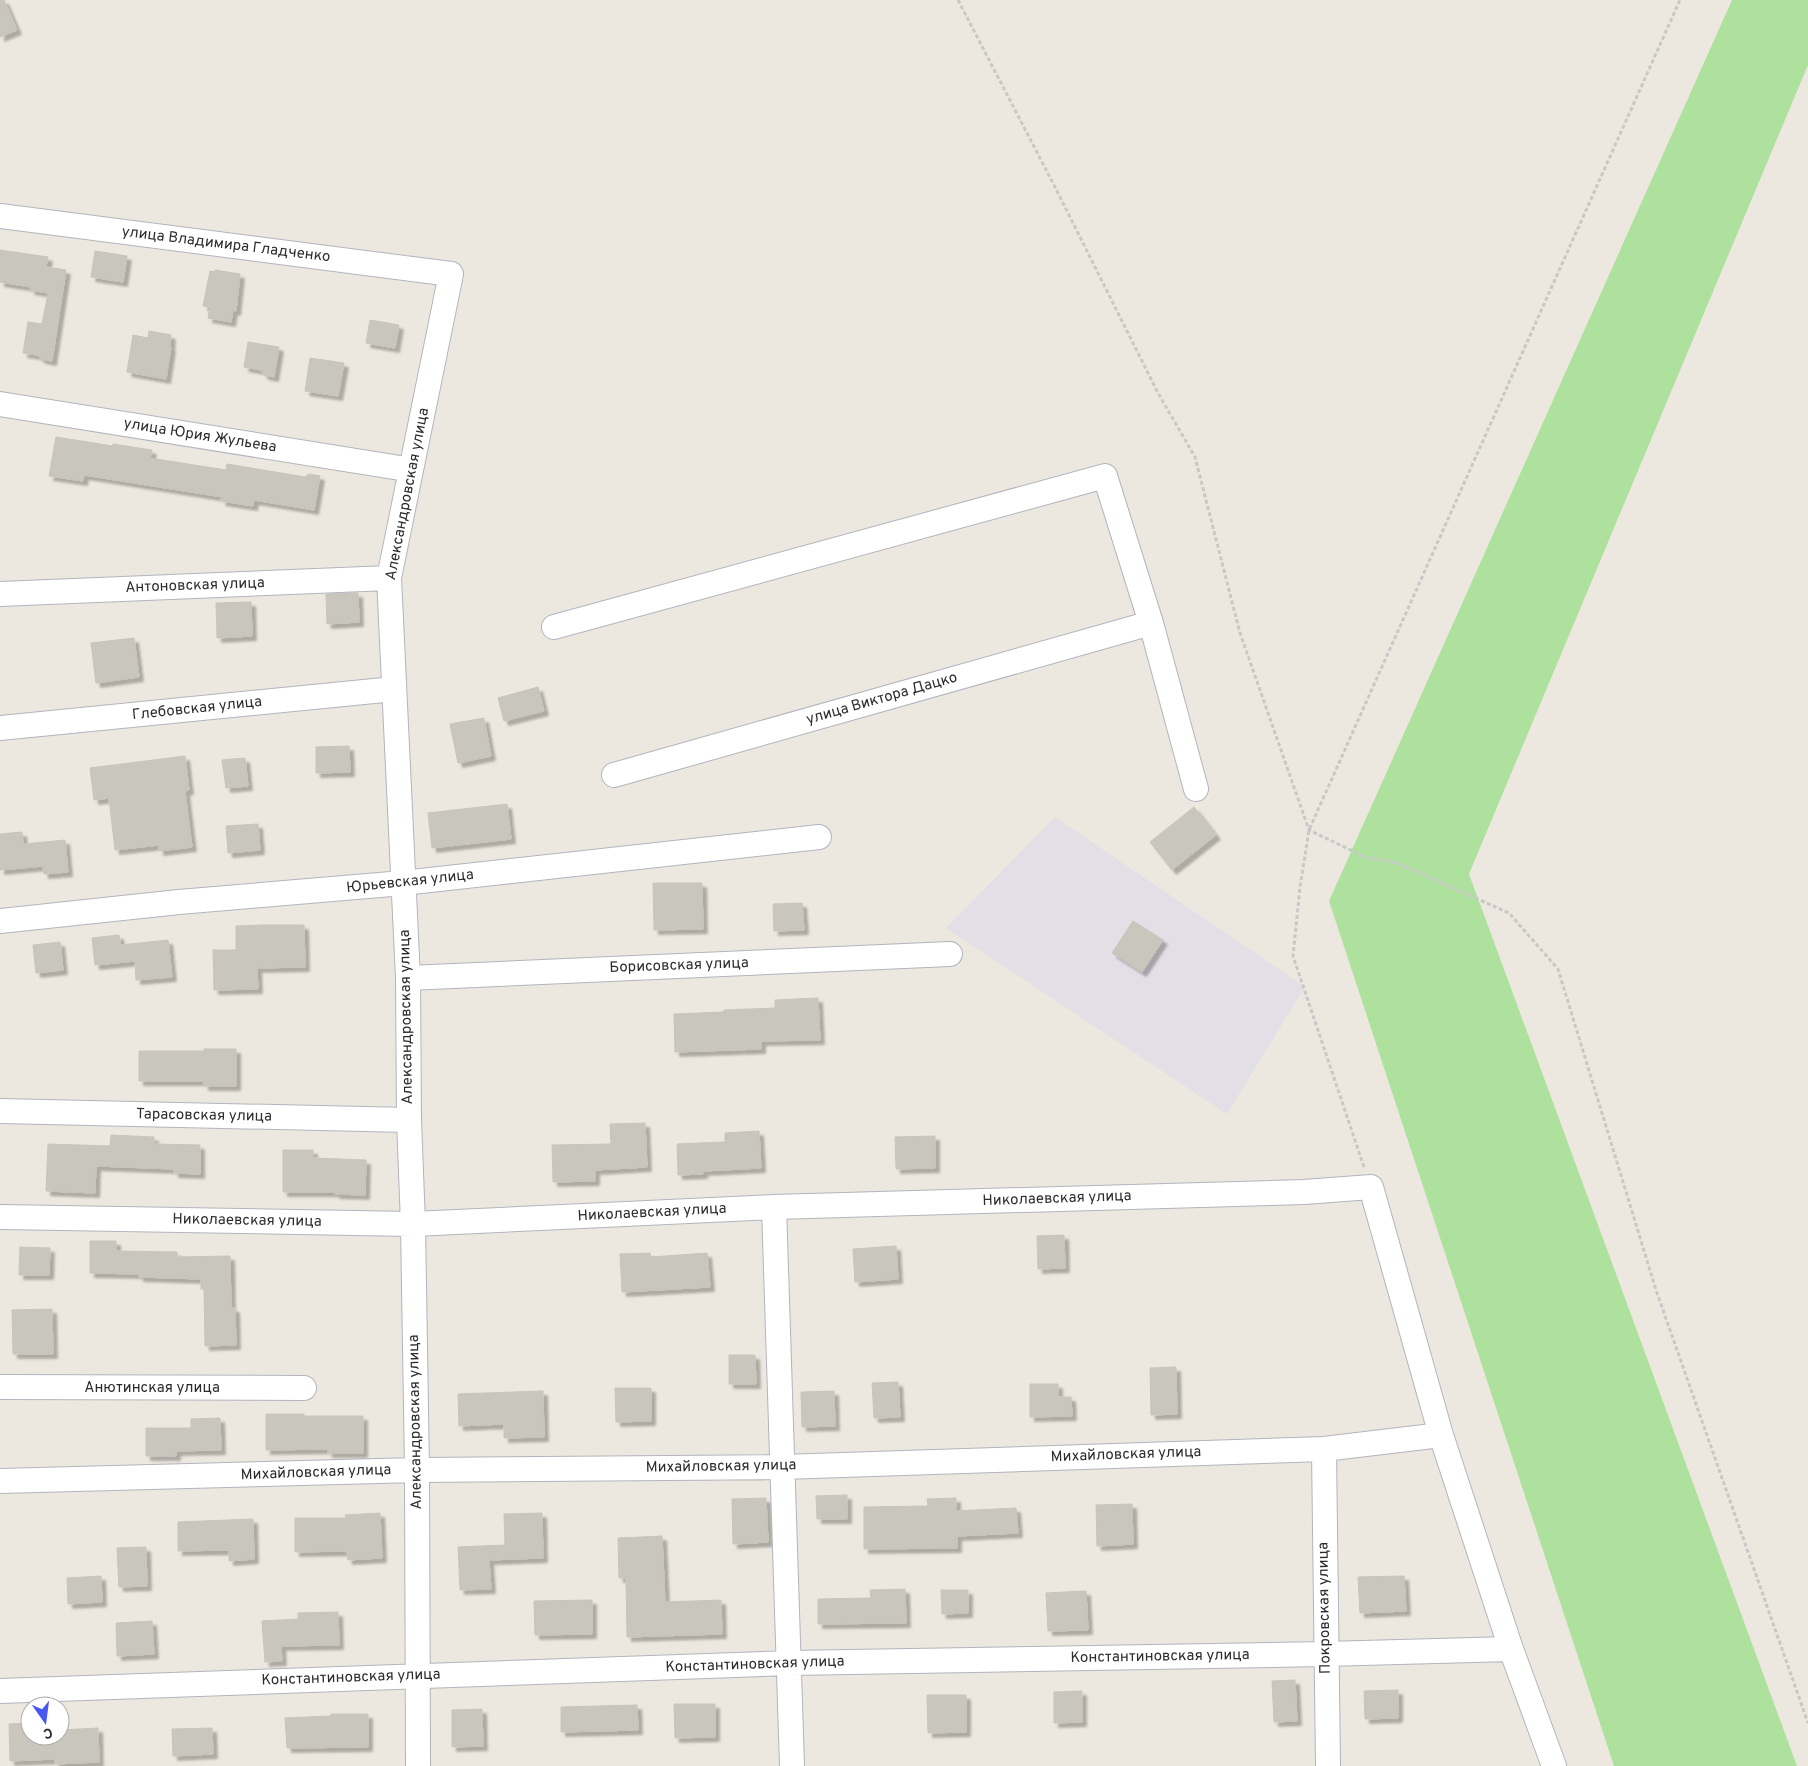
<svg xmlns="http://www.w3.org/2000/svg" width="1808" height="1766" viewBox="0 0 1808 1766" font-family="Overpass,sans-serif">
<style>
.industrial{fill:#e2dfe6}
.green{fill:#afe19e}
.building{fill:#c9c6bd;stroke:#c8c4b8;filter:url(#shadow)}
.lines{fill:none;stroke-linecap:round;stroke-linejoin:round}
.minor-casing{stroke:#b2b4bf;stroke-width:26}
.path{stroke:#c8c8c8;stroke-width:3;stroke-dasharray:4 2.5;stroke-linecap:butt}
.minor{stroke:#fff;stroke-width:24}
.labels{text-anchor:middle;dominant-baseline:central;stroke-width:5;stroke-linejoin:round;paint-order:stroke}
.street-label{font-size:15px;fill:#2c2c2c;stroke:#fff}
</style>
<defs>
<filter id="shadow"><feDropShadow dx="4.5" dy="4.5" stdDeviation="1" flood-color="#0004"/></filter>
</defs>
<rect width="100%" height="100%" fill="#ede8df"/>
<path class="industrial" d="M1055,817L1305,987L1227,1114L946,928Z"/>
<path class="green" d="M1732,0H1808V65L1469,874L1797,1766H1614L1329,901Z"/>
<path class="building" d="M0,0H4L17,30L0,37Z
M0,250L48,257L46,267L66,270L52,361L41,359L37,355L23,353L28,322L42,324L48,293L30,290L31,287L0,282Z
M95,251L127,256L123,282L91,277Z
M215,270L240,274L236,311L233,310L231,322L208,318L210,307L203,306L210,271L215,272Z
M370,320L399,325L395,348L366,343Z
M149,331L171,335L170,347H171L166,379L127,372L133,335L148,338Z
M248,342L279,347L274,377L264,375L261,370L244,367Z
M310,358L344,363L338,396L305,391Z
M56,437L113,446V444L152,450L150,458L226,470L227,464L305,477L309,474L320,476L314,510L254,500L253,506L221,501L222,497L84,475L83,481L49,476Z
M358,593L359,622L327,624L326,594Z
M251,602L252,636L217,638L216,603Z
M134,638L139,677L96,683L91,643Z
M538,687L544,711L504,721L498,698Z
M484,718L491,756L458,763L450,724Z
M349,746L350,772L316,773V747Z
M185,756L189,790L185,791L192,847L159,851V845L115,850L109,798L94,800L90,768Z
M245,758L248,786L226,788L222,760Z
M507,804L511,839L432,848L428,813Z
M1194,807L1216,835L1172,870L1150,842Z
M258,824L260,850L228,853L226,826Z
M22,832L23,844L65,840L68,872L44,874L43,866L0,870V834Z
M653,883H702L703,929L654,930Z
M802,903L804,930L774,931L773,904Z
M1133,921L1163,940L1142,972L1112,953Z
M263,925H304L305,967L257,968L258,989L214,990L213,950H236V926Z
M119,935L120,945L168,940L172,977L136,980L135,961L95,965L92,938Z
M60,942L63,970L36,973L33,945Z
M818,998L820,1040L761,1041V1049L675,1052L674,1014L724,1012V1010L775,1008V1000Z
M204,1049H236V1086H204V1081H139V1051H204Z
M645,1123L647,1167L595,1170V1181L553,1182L552,1145L611,1144L610,1124Z
M759,1131L761,1168L703,1171V1174L678,1175L677,1144L725,1142V1133Z
M111,1135L154,1137V1144L200,1145V1174L174,1173V1169L96,1166L95,1193L46,1191L48,1144L110,1146Z
M935,1136V1168L896,1169L895,1137Z
M283,1150H313V1158L366,1160L365,1195L335,1194V1192H283Z
M1064,1235L1065,1268L1038,1269L1037,1236Z
M90,1241H116V1251L177,1252V1257L230,1256L231,1308H235L236,1345L205,1346L204,1289H201V1279L139,1277V1274L90,1273Z
M896,1246L898,1279L855,1282L853,1249Z
M20,1247L50,1248L49,1275H19Z
M650,1253L651,1257L707,1253L710,1287L622,1292L620,1254Z
M52,1309L53,1354H13L12,1310Z
M729,1355H755L756,1384H729Z
M1176,1367L1177,1414L1151,1415L1150,1368Z
M898,1382L900,1417L874,1418L872,1383Z
M1030,1384H1058V1397H1071L1072,1416L1030,1417Z
M615,1388H651V1421L616,1422Z
M543,1391L544,1437L504,1438V1424L459,1426L458,1394Z
M834,1391L835,1426L802,1427L801,1392Z
M266,1414H304V1416H363V1453H328V1449L266,1450Z
M220,1418L221,1450L176,1451V1456H146V1428H191V1419Z
M847,1495V1519H817L816,1496Z
M766,1498L768,1542L733,1544L732,1499Z
M956,1498V1511L1016,1508L1018,1533L957,1536V1548L864,1549V1507L928,1506L927,1499Z
M1132,1504L1133,1544L1097,1546L1096,1505Z
M380,1513L382,1558L348,1560L347,1551L295,1552V1518H346L345,1515Z
M542,1513L543,1558L489,1560L491,1589L460,1590L458,1547L505,1545L504,1514Z
M253,1519L254,1559L229,1561V1550L178,1551V1522Z
M662,1536L665,1602L721,1600L722,1634L627,1637L626,1578H619L618,1538Z
M146,1547L147,1586L119,1587L117,1548Z
M101,1576L102,1602L68,1604L67,1578Z
M1404,1576L1406,1611L1360,1613L1358,1577Z
M905,1589L906,1623L818,1624V1599L871,1598L870,1590Z
M941,1590H968V1613L942,1614Z
M1086,1591L1088,1630L1048,1631L1046,1593Z
M592,1600V1634L535,1635L534,1601Z
M338,1612L339,1645L281,1646L282,1661L265,1662L262,1621L298,1619V1613Z
M152,1621L154,1654L117,1656L116,1623Z
M1295,1680L1297,1721L1274,1722L1272,1681Z
M1398,1690V1718L1365,1719L1364,1691Z
M1082,1691V1722L1054,1723V1692Z
M927,1695H966V1732L928,1733Z
M674,1704H715V1737L675,1738Z
M637,1705L638,1730L561,1732V1707Z
M482,1709L483,1746L452,1747V1710Z
M331,1714H368V1747L287,1748L285,1718L331,1716Z
M30,1723V1736H60V1730L98,1728L99,1762L55,1764V1759L10,1761L9,1724Z
M212,1728L213,1754L173,1756L172,1729Z"/>
<g class="lines">
<g class="minor-casing">
<path id="minor" d="M0,216L451,274L389,578L408,978L409,1120L413,1224L417,1470L418,1766
M0,404L400,468
M0,594L389,578
M554,627L1105,476L1151,623L1196,789
M0,728L394,689
M614,775L1151,623
M0,921L179,902L403,883L819,837
M408,978L950,954
M0,1111L409,1120
M774,1207L792,1766
M0,1217L413,1224L774,1207L1304,1192L1371,1187L1441,1435L1511,1649L1554,1766
M0,1387L304,1388
M1324,1449L1328,1766
M0,1481L417,1470L782,1467L1324,1449L1441,1435
M0,1691L790,1663L1325,1654L1511,1649"/>
</g>
<path class="path" d="M958,0L1056,189L1158,393L1195,457L1240,633L1309,830L1365,857L1397,863L1509,913L1558,969L1656,1290L1808,1723
M1364,1167L1293,956L1300,887L1309,830L1680,0"/>
<use href="#minor" class="minor"/>
</g>
<g class="labels">
<g class="street-label">
<text transform="translate(226 245) rotate(7)">улица Владимира Гладченко</text>
<text transform="translate(200 436) rotate(9)">улица Юрия Жульева</text>
<text transform="translate(408 494) rotate(-79)">Александровская улица</text>
<text transform="translate(195 586) rotate(-2)">Антоновская улица</text>
<text transform="translate(882 699) rotate(-16)">улица Виктора Дацко</text>
<text transform="translate(197 709) rotate(-6)">Глебовская улица</text>
<text transform="translate(410 882) rotate(-6)">Юрьевская улица</text>
<text transform="translate(679 966) rotate(-2)">Борисовская улица</text>
<text transform="translate(407 1017) rotate(-91)">Александровская улица</text>
<text transform="translate(204 1116) rotate(1)">Тарасовская улица</text>
<text transform="translate(1057 1199) rotate(-2)">Николаевская улица</text>
<text transform="translate(652 1213) rotate(-3)">Николаевская улица</text>
<text transform="translate(247 1221) rotate(1)">Николаевская улица</text>
<text x="152" y="1388">Анютинская улица</text>
<text transform="translate(416 1422) rotate(-91)">Александровская улица</text>
<text transform="translate(1126 1455) rotate(-2)">Михайловская улица</text>
<text transform="translate(721 1467) rotate(-1)">Михайловская улица</text>
<text transform="translate(316 1473) rotate(-2)">Михайловская улица</text>
<text transform="translate(1325 1608) rotate(-91)">Покровская улица</text>
<text transform="translate(1160 1657) rotate(-1)">Константиновская улица</text>
<text transform="translate(755 1665) rotate(-2)">Константиновская улица</text>
<text transform="translate(351 1678) rotate(-2)">Константиновская улица</text>
</g>
</g>
<g transform="translate(45 1721) rotate(166)"><circle r="24" fill="#ffffff" stroke="#ababab"/>
<path d="M0-4L9 19L0 12L-9 19Z" fill="#4757f2"/>
<text y="-8" font-size="14" font-weight="bold" text-anchor="middle" fill="#2c2c2c">С</text>
</g>
</svg>
